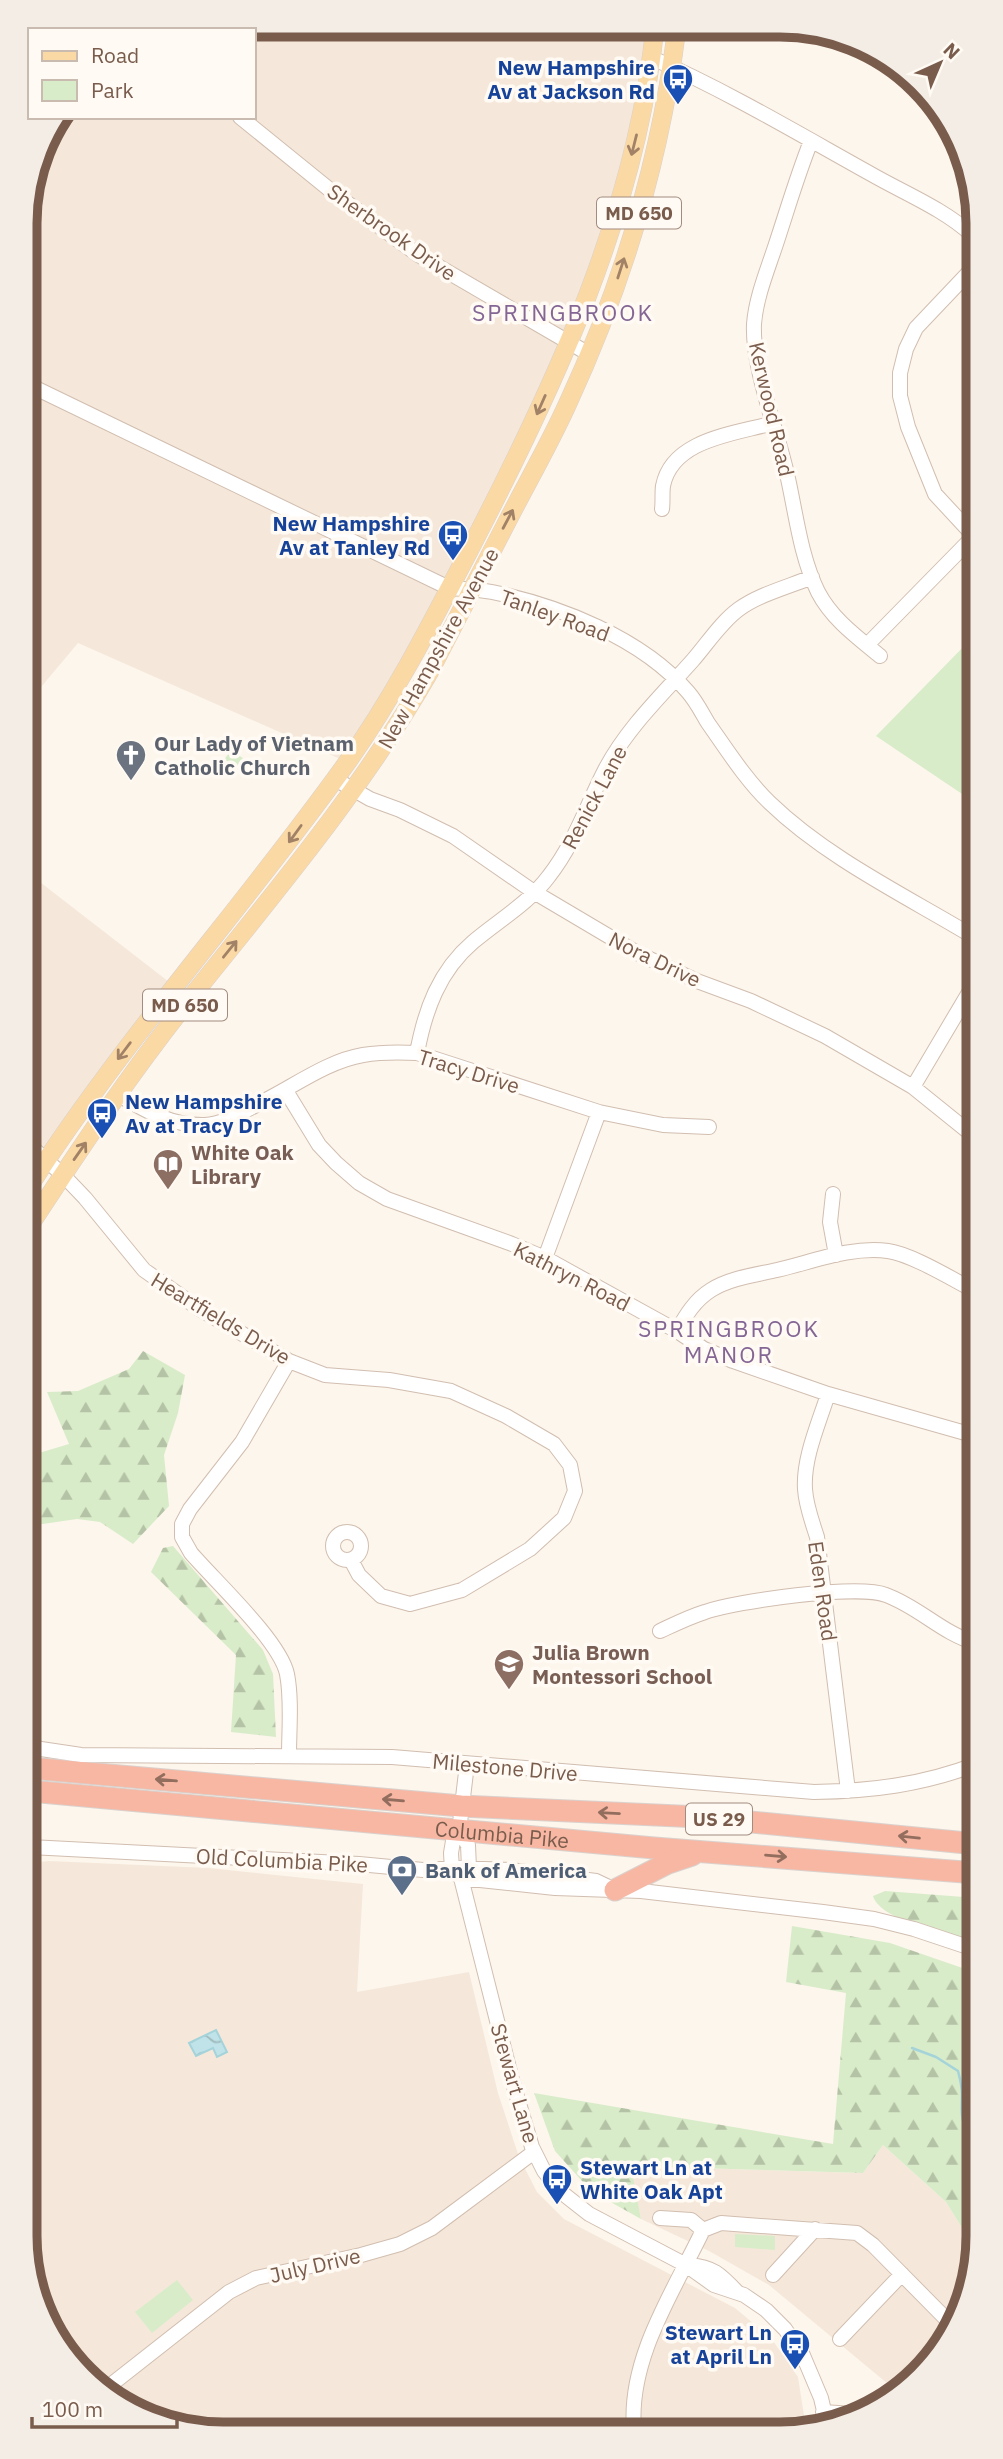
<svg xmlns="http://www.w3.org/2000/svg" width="1003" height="2459" viewBox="0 0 1003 2459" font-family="'IBM Plex Sans',sans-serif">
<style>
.residential{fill:#f5e8da}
.forest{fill:url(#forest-firs)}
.green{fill:#d8ecc9}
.water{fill:url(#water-waves);stroke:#a5d3da;stroke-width:2}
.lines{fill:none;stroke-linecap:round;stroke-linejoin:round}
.stream{stroke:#a5d3da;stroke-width:2.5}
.minor-casing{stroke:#d1beb0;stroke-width:16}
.major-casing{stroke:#dad1cd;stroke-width:19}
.highway-casing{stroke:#dad1cd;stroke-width:23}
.minor{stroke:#fff;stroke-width:14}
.major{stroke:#fbd9a5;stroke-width:18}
.highway{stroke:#f7b7a3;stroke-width:21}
.oneway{stroke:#a18267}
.oneway2{stroke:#936e5e}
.labels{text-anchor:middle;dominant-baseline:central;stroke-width:7;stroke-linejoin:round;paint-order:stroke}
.shield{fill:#fffaf3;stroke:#a28b7f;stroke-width:2}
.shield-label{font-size:19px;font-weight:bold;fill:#7a5c4d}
.transit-label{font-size:21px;font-weight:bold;fill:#164399;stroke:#fffaf3;text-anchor:end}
.street-label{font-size:21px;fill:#7a5c4d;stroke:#fffaf3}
.worship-label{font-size:21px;font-weight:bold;fill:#5b616d;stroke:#fffaf3;text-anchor:start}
.education-label{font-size:21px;font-weight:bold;fill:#785e54;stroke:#fffaf3;text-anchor:start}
.service-label{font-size:21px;font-weight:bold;fill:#4e5e75;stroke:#fffaf3;text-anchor:start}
.neighbourhood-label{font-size:23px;letter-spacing:2px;fill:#846695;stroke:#fffaf3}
.rim{fill:none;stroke:#7a5c4d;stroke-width:9}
</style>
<defs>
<pattern id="forest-firs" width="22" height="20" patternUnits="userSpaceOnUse" patternTransform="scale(1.75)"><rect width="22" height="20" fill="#d8ecc9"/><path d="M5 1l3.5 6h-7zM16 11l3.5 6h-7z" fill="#b4c2a5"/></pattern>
<pattern id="water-waves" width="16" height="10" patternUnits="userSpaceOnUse" patternTransform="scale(1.75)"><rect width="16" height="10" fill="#bfe3e8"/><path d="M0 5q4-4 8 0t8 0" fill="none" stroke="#a0bbbe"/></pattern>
</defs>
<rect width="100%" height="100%" fill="#fdf6ec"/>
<path class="residential" d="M223,25L655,27L618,209L524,442L347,762L78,643L26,705L25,209L45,135L58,117H254V30H196Z
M27,872L173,985L28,1188Z
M49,1861L209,1868L363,1884L357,1992L469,1972L498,2093L519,2157L537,2192L564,2219L735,2308L771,2338L798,2377L806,2428L184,2431L92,2385L31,2287L30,1863Z
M883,2145L946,2202L972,2244L967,2262L973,2272L964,2312L930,2367L894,2389L769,2285L709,2251L641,2219L630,2166L863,2173Z"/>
<path class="forest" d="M143,1351L185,1375L178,1413L164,1455L169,1506L133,1544L100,1522L77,1519L29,1526V1456L69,1444L47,1392L78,1391L129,1369Z
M173,1546L263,1650L273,1674L276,1737L231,1732L236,1655L151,1572L163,1548Z
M885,1891L977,1898V1942C952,1934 881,1922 873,1896Z
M792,1926L890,1943L977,1973L978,2249L973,2272L967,2262L972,2244L946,2202L883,2145L863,2173L631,2166L641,2219L591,2191L555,2151L534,2093L833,2144L846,1993L786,1982Z"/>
<path class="green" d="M973,637L974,802L876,736Z
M231,750L253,765L246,775L224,760Z
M735,2234L775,2236V2250L735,2247Z
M177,2280L193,2300L152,2333L135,2312Z"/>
<path class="water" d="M216,2030L227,2052L217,2057L213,2048L196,2056L189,2043Z"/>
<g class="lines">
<path class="stream" d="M912,2048L936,2057L958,2071C960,2079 962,2086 962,2094C962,2117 958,2123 978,2139"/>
<g class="minor-casing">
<path id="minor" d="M652,58C727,91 799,134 871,174C904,193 944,209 972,235
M240,117L335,194L417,254L589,354
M811,141C797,176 787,211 775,247C767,271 756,298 754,324C752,368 777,429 787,474C796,513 800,555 818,592C832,619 857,637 880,656
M972,269L916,328L906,349L900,373V396L908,427L935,494L973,535
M25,383L449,588C463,589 478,589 492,592C559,606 642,638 688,692C696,701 702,713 708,723C727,750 746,780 770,803C827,858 906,896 974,937
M662,509C663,502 662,493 663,486C672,439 735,434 773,423
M867,645L973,537
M335,779L370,799L400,810L453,836L534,892L637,953L697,981L751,1001L825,1036L913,1087L975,1137
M417,1053C425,1010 439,971 473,942C499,920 529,903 549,876C575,843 587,804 606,768C628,727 662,695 693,660C707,644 721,622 739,609C760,594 788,587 812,577
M913,1087L974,984
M286,1091L319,1145L336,1163L359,1183L387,1199L512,1244L545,1258L677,1331L704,1349L733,1361L828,1394L976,1436
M119,1095C146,1111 172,1126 205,1125C224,1124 244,1111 260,1103C293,1087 327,1061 363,1055C381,1052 398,1052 417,1053L599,1112L663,1125L709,1127
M28,1144L63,1175L85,1198L144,1270L198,1308L289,1361L325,1375L389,1380L451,1391L506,1416L554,1444L570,1465L575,1491L564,1518L530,1549L462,1590L410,1604L381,1596L359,1575L351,1560
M833,1194L830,1222L836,1255
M545,1258L599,1112
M677,1331C686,1315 695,1300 711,1290C730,1278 755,1275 777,1270C812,1262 851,1246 888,1251C911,1254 952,1279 975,1291
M828,1394C819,1423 803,1458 805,1489C806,1506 812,1521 817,1537L848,1791
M333 1546a14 14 0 1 1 28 0a14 14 0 1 1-28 0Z
M660,1631C675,1624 689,1617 705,1612C736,1601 858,1584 886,1595C919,1607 943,1634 976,1643
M30,1745L41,1749L81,1755L392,1757L814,1792C871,1791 922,1785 977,1764
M289,1755C289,1730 292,1700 287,1674C280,1641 215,1581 191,1553L182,1537V1524L190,1509L242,1442L289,1361
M467,1764L459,1831L453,1841L451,1853L452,1870L461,1878L512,2080L532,2147L544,2171L561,2192L589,2214L686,2265L714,2285L744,2295L766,2310L785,2329L802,2353L821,2398L828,2428
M459,1831L468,1845L469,1868
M30,1847L359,1864L423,1870L459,1868L510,1870L596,1881L615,1890
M461,1878L555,1888L641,1891L823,1912L874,1919L914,1929L977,1950
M660,2218L691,2220L703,2230
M688,2265C714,2267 720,2274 738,2293
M773,2275L815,2229
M840,2339L902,2274
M103,2391L229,2292L256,2278L361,2255L400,2244L432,2228L534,2152
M823,2412L853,2414
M634,2429C628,2358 674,2291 703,2230L721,2223L857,2233L873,2245L954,2327"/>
</g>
<g class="major-casing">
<path id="major" d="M28,1188C124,1039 243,908 346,764C394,697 432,622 470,549C555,385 636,213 655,27
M28,1228C81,1147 135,1066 196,991C280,886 363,788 430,671C456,621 482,571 508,520C528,481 550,443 568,403C623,284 661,157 677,27"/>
</g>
<g class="highway-casing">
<g id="highway">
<path d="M30,1768L461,1806L700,1817L977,1844"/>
<path id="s1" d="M30,1791L654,1848L977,1873"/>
<path d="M615,1890L668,1863L692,1855"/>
</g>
</g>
<use href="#minor" class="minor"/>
<use href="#major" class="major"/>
<use href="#highway" class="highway"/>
</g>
<defs><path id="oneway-shaft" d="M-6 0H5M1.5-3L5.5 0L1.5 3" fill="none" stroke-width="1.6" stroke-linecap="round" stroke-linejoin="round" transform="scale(1.75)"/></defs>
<g class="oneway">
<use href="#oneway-shaft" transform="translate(634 145) rotate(104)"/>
<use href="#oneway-shaft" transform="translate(621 268) rotate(-72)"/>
<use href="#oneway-shaft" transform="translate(541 405) rotate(114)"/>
<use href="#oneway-shaft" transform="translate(508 519) rotate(-62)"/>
<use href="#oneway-shaft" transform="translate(295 834) rotate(126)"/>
<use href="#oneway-shaft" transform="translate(230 949) rotate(-51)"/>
<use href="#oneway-shaft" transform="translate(124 1051) rotate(127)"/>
<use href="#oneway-shaft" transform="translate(80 1151) rotate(-55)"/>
</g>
<g class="oneway2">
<use href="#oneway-shaft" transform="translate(166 1780) rotate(-175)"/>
<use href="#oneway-shaft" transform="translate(393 1800) rotate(-175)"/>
<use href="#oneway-shaft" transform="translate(609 1813) rotate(-177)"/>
<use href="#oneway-shaft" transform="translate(909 1837) rotate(-174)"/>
<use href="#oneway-shaft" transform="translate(776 1856) rotate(5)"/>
</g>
<defs>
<g id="bus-pin" transform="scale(1.575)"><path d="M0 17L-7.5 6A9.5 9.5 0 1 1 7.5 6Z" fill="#1a4fb4" stroke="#fffaf3"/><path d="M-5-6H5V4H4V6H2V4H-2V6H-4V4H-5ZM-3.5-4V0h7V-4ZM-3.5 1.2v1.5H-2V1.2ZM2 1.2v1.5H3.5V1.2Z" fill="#fff"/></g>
<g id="church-pin" transform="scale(1.575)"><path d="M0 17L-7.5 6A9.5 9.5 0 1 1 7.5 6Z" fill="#6b7280" stroke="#fffaf3"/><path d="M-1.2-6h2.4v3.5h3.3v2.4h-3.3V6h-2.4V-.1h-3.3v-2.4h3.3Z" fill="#fff"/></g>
<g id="library-pin" transform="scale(1.575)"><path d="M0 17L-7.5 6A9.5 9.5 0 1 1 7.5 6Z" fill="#8d6e63" stroke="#fffaf3"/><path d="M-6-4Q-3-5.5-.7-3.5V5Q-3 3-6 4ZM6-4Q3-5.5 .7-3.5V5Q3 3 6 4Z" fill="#fff"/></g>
<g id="school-pin" transform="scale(1.575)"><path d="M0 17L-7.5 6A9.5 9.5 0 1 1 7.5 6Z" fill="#8d6e63" stroke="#fffaf3"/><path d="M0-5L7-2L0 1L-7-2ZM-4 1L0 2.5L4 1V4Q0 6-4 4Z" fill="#fff"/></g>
<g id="bank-pin" transform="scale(1.575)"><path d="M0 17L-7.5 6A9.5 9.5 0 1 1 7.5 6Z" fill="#5c6f8a" stroke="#fffaf3"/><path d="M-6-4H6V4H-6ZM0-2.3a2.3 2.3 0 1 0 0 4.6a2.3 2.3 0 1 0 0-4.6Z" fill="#fff"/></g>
</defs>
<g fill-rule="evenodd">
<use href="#bus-pin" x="678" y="79"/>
<use href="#bus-pin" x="453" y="535"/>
<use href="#church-pin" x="131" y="755"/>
<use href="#bus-pin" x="102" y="1113"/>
<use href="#library-pin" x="168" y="1164"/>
<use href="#school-pin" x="509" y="1664"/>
<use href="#bank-pin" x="402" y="1870"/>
<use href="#bus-pin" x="557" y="2179"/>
<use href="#bus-pin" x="795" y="2344"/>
</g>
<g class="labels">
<g class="shield">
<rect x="597" y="197.5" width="84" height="31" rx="5"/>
<rect x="143" y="989.5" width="84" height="31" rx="5"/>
<rect x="686" y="1803.5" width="66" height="31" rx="5"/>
</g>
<g class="shield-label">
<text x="639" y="213">MD 650</text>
<text x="185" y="1005">MD 650</text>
<text x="719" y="1819">US 29</text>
</g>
<g class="transit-label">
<text x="655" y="67">New Hampshire<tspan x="655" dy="24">Av at Jackson Rd</tspan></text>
<text x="430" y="523">New Hampshire<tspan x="430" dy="24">Av at Tanley Rd</tspan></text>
<text x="125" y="1101" text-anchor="start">New Hampshire<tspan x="125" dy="24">Av at Tracy Dr</tspan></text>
<text x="580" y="2167" text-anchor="start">Stewart Ln at<tspan x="580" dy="24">White Oak Apt</tspan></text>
<text x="772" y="2332">Stewart Ln<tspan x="772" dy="24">at April Ln</tspan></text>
</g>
<g class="street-label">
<text transform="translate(392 232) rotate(35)">Sherbrook Drive</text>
<text transform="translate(772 409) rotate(77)">Kerwood Road</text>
<text transform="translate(555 615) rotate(20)">Tanley Road</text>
<text transform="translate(438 648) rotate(-61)">New Hampshire Avenue</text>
<text transform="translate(594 797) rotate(-62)">Renick Lane</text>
<text transform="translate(655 959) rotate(26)">Nora Drive</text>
<text transform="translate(469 1071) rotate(17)">Tracy Drive</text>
<text transform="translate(572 1276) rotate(27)">Kathryn Road</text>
<text transform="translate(221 1318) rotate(31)">Heartfields Drive</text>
<text transform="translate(823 1591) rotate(82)">Eden Road</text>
<text transform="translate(505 1767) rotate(5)">Milestone Drive</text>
<text stroke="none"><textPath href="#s1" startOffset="474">Columbia Pike</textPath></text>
<text transform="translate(282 1860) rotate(3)">Old Columbia Pike</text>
<text transform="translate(515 2083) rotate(74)">Stewart Lane</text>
<text transform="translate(315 2265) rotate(-13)">July Drive</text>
</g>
<g class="worship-label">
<text x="154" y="743">Our Lady of Vietnam<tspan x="154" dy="24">Catholic Church</tspan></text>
</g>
<g class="education-label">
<text x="191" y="1152">White Oak<tspan x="191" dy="24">Library</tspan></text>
<text x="532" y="1652">Julia Brown<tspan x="532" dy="24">Montessori School</tspan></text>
</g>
<g class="service-label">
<text x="425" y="1870">Bank of America</text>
</g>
<g class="neighbourhood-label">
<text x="563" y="312">SPRINGBROOK</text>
<text x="729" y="1328">SPRINGBROOK<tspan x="729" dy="26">MANOR</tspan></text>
</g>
</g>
<path d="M0 0H1003V2459H0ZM223 37H780A186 186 0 0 1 966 223V2236A186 186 0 0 1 780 2422H223A186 186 0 0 1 37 2236V223A186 186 0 0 1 223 37Z" fill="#f4ede6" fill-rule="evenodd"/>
<path class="rim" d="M223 37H780A186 186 0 0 1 966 223V2236A186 186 0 0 1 780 2422H223A186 186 0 0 1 37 2236V223A186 186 0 0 1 223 37Z"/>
<rect x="28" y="28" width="228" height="91" fill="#fffaf3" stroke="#cabbb1" stroke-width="2"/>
<rect x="42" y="51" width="35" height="10" fill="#fbd9a5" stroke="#cabbb1" stroke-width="2"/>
<text x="91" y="63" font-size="21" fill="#7a5c4d">Road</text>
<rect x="42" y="80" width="35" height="21" fill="#d8ecc9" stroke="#cabbb1" stroke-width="2"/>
<text x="91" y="98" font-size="21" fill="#7a5c4d">Park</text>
<g transform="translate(940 63) rotate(44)" stroke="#fffaf3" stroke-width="5" paint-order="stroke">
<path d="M0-5L12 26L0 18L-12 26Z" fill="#7a5c4d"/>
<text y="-10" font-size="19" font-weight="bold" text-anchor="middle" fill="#7a5c4d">N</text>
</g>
<path d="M32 2417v10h145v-10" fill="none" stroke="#7a5c4d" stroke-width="3.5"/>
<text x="42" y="2417" font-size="21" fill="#7a5c4d" stroke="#fffaf3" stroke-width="5" paint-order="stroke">100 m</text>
</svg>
